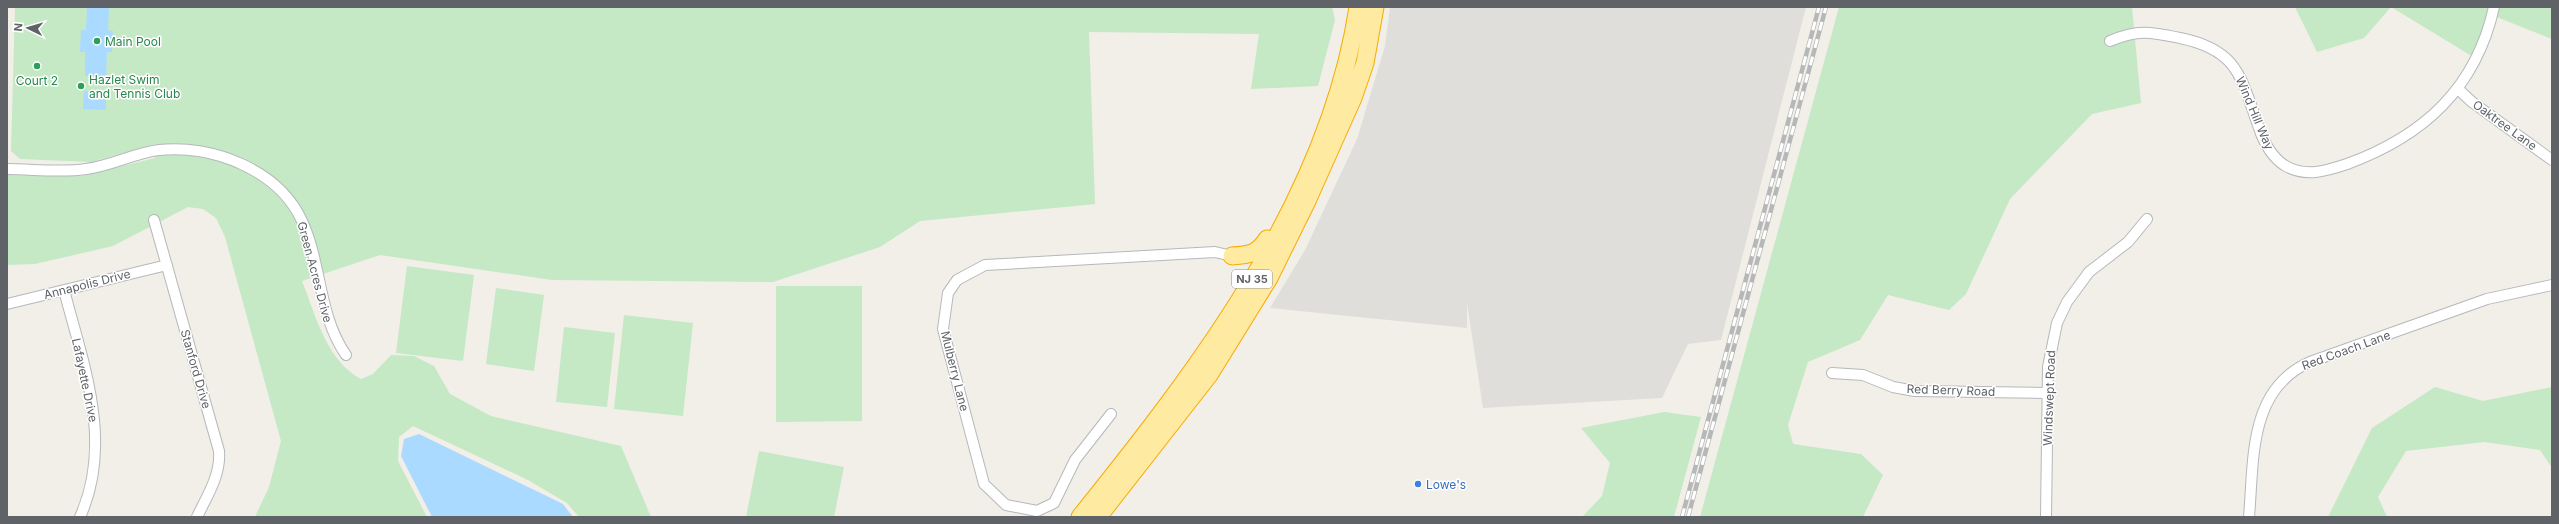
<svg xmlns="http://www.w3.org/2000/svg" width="2559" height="524" viewBox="0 0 2559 524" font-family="Inter,sans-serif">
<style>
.industrial{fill:#e0deda}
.green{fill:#c5e8c5}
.water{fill:#aadaff}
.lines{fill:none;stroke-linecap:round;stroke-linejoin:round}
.minor-casing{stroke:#b5b8bc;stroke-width:12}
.trunk-casing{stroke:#f9ab00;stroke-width:19}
.minor{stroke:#fff;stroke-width:10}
.trunk{stroke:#feeaa1;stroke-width:17}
.rail-casing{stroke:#b6b7b8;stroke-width:4.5}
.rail{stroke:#fff;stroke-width:3;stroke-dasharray:9;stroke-linecap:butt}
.leisure-dot{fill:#2e9e5b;stroke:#fff;stroke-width:1.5}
.shop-dot{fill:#3f7fe0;stroke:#fff;stroke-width:1.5}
.labels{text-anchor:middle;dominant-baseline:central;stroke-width:3;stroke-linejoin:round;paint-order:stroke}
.shield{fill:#fff;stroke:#8f9295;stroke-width:1}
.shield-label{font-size:11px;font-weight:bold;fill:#5f6368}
.leisure-label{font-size:12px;fill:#27864d;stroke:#fff;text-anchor:start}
.street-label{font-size:12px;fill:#5f6368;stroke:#fff}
.shop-label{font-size:12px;fill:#366cbe;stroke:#fff;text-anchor:start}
</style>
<rect width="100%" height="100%" fill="#f1efe8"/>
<path class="industrial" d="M1390,7H1806L1721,340L1688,344L1662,398L1483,408L1467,303V328L1270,308L1305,250L1357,139L1385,46Z"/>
<path class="green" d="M15,7H1332L1335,20L1318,86L1251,89L1259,34L1089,32L1095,204L920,221L880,247L773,282L552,280L380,255L302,281C316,316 326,360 361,379L373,374L391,355L414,356L434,366L450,394L491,416L621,446L651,517H579L567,503L528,480L413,426L399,437L398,461L427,517H255L269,487L281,441L225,237L216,218L203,209L188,207L113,246L35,264L7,265V175L82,176L155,158L156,144L91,162L20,159L11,151Z
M1839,7H2132L2141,103L2092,114L2010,199L1966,294L1949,310L1888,295L1860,340L1808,362L1788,425L1793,444L1861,454L1883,475L1863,517H1700Z
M2295,7H2552V39L2494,16L2475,58L2391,7L2364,38L2317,52Z
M407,266L474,275L463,361L396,353Z
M776,286H862V421L776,422Z
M496,288L544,295L534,371L486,364Z
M624,315L693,323L683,416L614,409Z
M564,327L615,333L607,407L556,402Z
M2435,387L2483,401L2552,387V468L2540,450L2484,442L2406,451L2378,497L2387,517H2328L2372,428Z
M1664,412L1701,417L1674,517H1582L1602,496L1610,463L1581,428Z
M759,451L844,467L834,517H746Z"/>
<path class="water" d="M87,7H109L108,30L113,31L112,52H107L106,76H85V52H80L81,30H86Z
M84,91L106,92V110L83,109Z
M419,434L563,504L573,517H432L401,456L404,439Z"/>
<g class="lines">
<g class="minor-casing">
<path id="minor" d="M2110,41C2138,29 2151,32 2180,38C2239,50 2241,78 2259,128C2264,143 2271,156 2284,165C2305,178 2326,171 2347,164C2424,136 2476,88 2494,7
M2458,89L2472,102L2552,160
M7,169C33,169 60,173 86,169C111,166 134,153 159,150C212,144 279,170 302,221C322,264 318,315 346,355
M154,220L219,451C221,475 207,496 197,517
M64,290C83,364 114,442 80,517
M7,304L167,265
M1832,373L1863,375L1893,387L1915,391L2048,393
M1111,414L1075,460L1054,503L1037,511L1006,505L984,484L943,329L948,293L957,280L985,265L1215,252L1232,256
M2046,517L2048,367L2057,323L2067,302L2089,272L2128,242L2147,219
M2249,517C2254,460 2248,389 2310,362L2487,299L2552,285"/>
</g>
<g class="trunk-casing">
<path id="trunk" d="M1232,256C1249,255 1258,254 1267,239
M1080,517C1199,369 1329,200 1358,7
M1098,517L1209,375L1269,278L1307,201L1353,98L1365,63L1375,7"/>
</g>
<use href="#minor" class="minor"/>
<use href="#trunk" class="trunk"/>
<g class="rail-casing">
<path id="rail" d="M1682,517L1819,7
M1688,517L1826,7"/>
</g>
<use href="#rail" class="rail"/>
</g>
<g class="leisure-dot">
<circle cx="97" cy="41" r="4"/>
<circle cx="37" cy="66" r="4"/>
<circle cx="81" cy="86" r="4"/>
</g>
<circle class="shop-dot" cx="1418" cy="484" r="4"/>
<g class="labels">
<rect class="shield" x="1232" y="270" width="40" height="18" rx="3"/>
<g class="shield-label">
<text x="1252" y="279">NJ 35</text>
</g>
<g class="leisure-label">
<text x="105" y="41">Main Pool</text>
<text x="89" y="79">Hazlet Swim<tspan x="89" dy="14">and Tennis Club</tspan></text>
<text x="37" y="80" text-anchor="middle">Court 2</text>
</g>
<g class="street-label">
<text transform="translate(2255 113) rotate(67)">Wind Hill Way</text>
<text transform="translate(2505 125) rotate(36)">Oaktree Lane</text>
<text transform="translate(315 272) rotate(75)">Green Acres Drive</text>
<text transform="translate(87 284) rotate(-14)">Annapolis Drive</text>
<text transform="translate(2346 350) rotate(-20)">Red Coach Lane</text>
<text transform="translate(196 369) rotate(74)">Stanford Drive</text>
<text transform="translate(955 371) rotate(76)">Mulberry Lane</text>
<text transform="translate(85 380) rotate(78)">Lafayette Drive</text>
<text transform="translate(1951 390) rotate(2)">Red Berry Road</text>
<text transform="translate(2049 398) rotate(-88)">Windswept Road</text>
</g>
<g class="shop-label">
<text x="1426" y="484">Lowe's</text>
</g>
</g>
<rect width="2559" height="524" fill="none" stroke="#5f6368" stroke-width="16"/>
<g transform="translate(28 28) rotate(275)" stroke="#ffffff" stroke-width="3" paint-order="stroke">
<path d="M0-3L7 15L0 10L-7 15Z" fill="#5f6368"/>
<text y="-6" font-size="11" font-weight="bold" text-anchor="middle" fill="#5f6368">N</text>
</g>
</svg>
